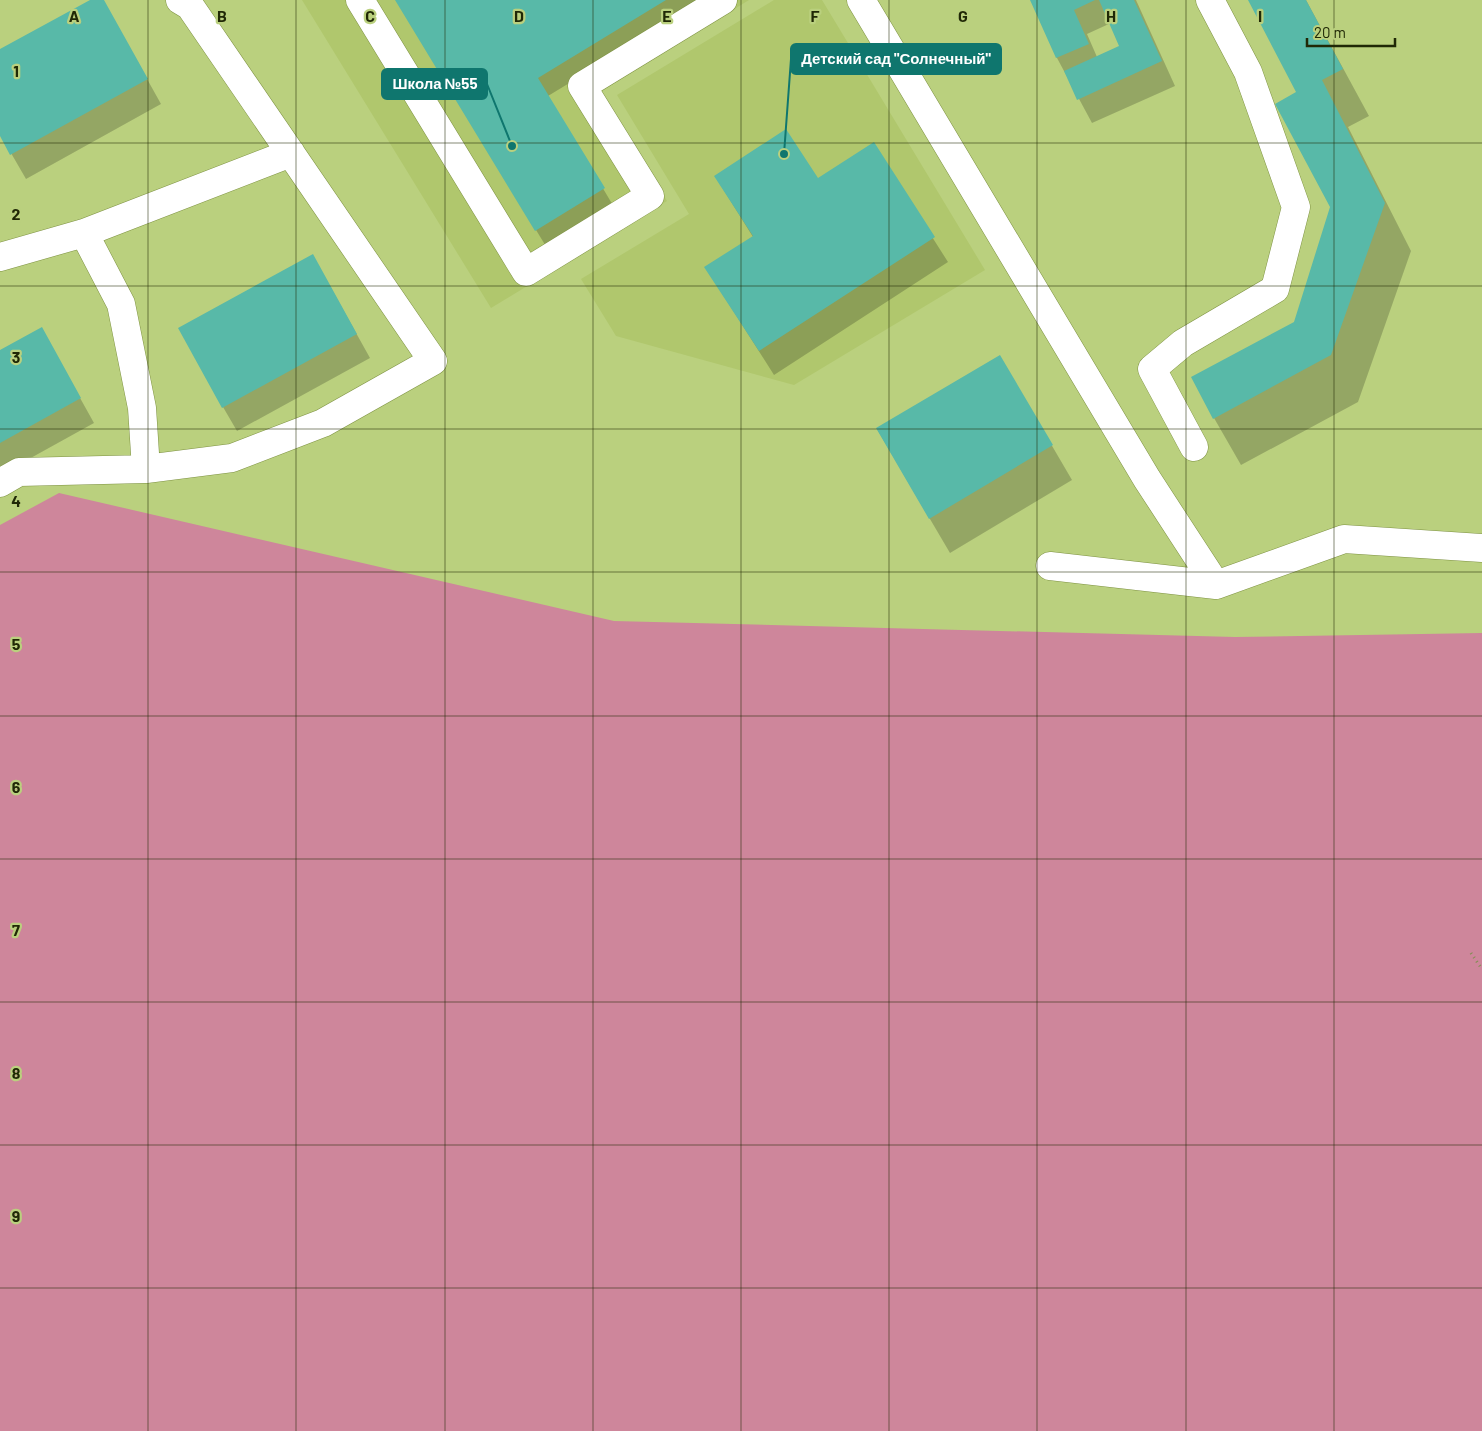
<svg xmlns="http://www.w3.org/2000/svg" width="1482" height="1431" viewBox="0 0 1482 1431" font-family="Barlow,sans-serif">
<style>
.built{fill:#b0c76d}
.green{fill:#ce869b}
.shadow{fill:#0003;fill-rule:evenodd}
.building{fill:#58b9a8}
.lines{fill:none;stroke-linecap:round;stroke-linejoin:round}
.minor-casing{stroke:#7e9242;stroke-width:29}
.path{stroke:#7f8f50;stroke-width:3;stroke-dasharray:1 4;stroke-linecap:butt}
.minor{stroke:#fff;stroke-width:28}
.grid{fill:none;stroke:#202806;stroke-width:1;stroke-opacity:0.55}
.grid-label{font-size:16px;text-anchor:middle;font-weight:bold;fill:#202806;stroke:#bad07e;stroke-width:4.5;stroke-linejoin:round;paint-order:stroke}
.leader{fill:none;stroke:#0f766e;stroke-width:2}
.callout-dot{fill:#0f766e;stroke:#bad07e;stroke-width:2}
.callout{fill:#0f766e;stroke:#0f766e;stroke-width:2}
.callout-label{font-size:15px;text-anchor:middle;font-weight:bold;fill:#fff}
</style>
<rect width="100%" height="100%" fill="#bad07e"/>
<path class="built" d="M302,0H749L600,92L667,201L491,308Z
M774,0H822L985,270L794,385L616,336L581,279L689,214L617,95Z"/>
<path class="green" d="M59,493L614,621L1235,637L1482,633V1431H0V525Z"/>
<path class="shadow" d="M92,0H103L161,104L26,179L0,134V51Z
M396,0H699L701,3L548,96L614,207L547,248Z
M1031,0H1136L1175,86L1092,123L1057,58ZM1111,23L1121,46L1097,57L1087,34Z
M1249,0H1306L1369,116L1348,127L1411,251L1358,402L1241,465L1214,418L1295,323L1331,207L1298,93Z
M873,144L948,262L774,375L706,268L753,237L715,176L818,180Z
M326,279L370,358L237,431L223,407Z
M0,351L55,353L94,423L0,475Z
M1000,357L1072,480L950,553L877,429Z"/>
<path class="building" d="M90,0H104L148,79L10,155L0,136V49Z
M395,0H666L538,78L605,188L535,231Z
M1030,0H1095L1074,10L1089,44L1056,58Z
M1099,0H1134L1162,61L1077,100L1064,71L1119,46Z
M1248,0H1306L1343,69L1322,80L1385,203L1331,355L1213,419L1191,377L1294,322L1330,207L1275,104L1296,92Z
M786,129L818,178L874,142L935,237L759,351L704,267L753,236L714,176Z
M313,254L357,334L222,408L178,328Z
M42,327L81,398L0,443V350Z
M1000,355L1053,445L929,519L876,428Z"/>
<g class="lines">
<g class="minor-casing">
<path id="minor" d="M360,0L526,272L650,196L582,86L723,0
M861,0L1147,479L1216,585L1050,566
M84,233L291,153
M0,257L84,233L121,304L142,408L146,469L19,472L0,483
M1194,447L1152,369L1183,343L1275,289L1296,207L1248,72L1210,0
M146,469L232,458L323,423L433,361L190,6L180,0
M1216,585L1344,539L1482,548"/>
</g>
<path class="path" d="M1471,953L1482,969"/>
<use href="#minor" class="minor"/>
</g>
<path class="grid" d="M148,0V1431M296,0V1431M445,0V1431M593,0V1431M741,0V1431M889,0V1431M1037,0V1431M1186,0V1431M1334,0V1431M0,143H1482M0,286H1482M0,429H1482M0,572H1482M0,716H1482M0,859H1482M0,1002H1482M0,1145H1482M0,1288H1482"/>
<g class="grid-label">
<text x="74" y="22">A</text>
<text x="222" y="22">B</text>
<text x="370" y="22">C</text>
<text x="519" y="22">D</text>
<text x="667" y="22">E</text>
<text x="815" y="22">F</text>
<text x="963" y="22">G</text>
<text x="1111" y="22">H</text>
<text x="1260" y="22">I</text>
<text x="16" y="77">1</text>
<text x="16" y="220">2</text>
<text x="16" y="363">3</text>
<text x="16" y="507">4</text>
<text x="16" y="650">5</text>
<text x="16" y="793">6</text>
<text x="16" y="936">7</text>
<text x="16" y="1079">8</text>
<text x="16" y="1222">9</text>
</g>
<path class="leader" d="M784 154L791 59M512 146L487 84"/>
<g class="callout-dot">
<circle cx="784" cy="154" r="5"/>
<circle cx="512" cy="146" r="5"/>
</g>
<g class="callout">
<rect x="791" y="44" width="210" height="30" rx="5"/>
<rect x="382" y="69" width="105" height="30" rx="5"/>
</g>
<g class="callout-label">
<text x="896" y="64">Детский сад "Солнечный"</text>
<text x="435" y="89">Школа №55</text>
</g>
<path d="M1307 38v8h88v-8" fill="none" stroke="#202806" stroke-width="2.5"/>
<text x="1314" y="38" font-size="15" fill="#202806" stroke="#bad07e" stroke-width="4" paint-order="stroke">20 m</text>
</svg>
